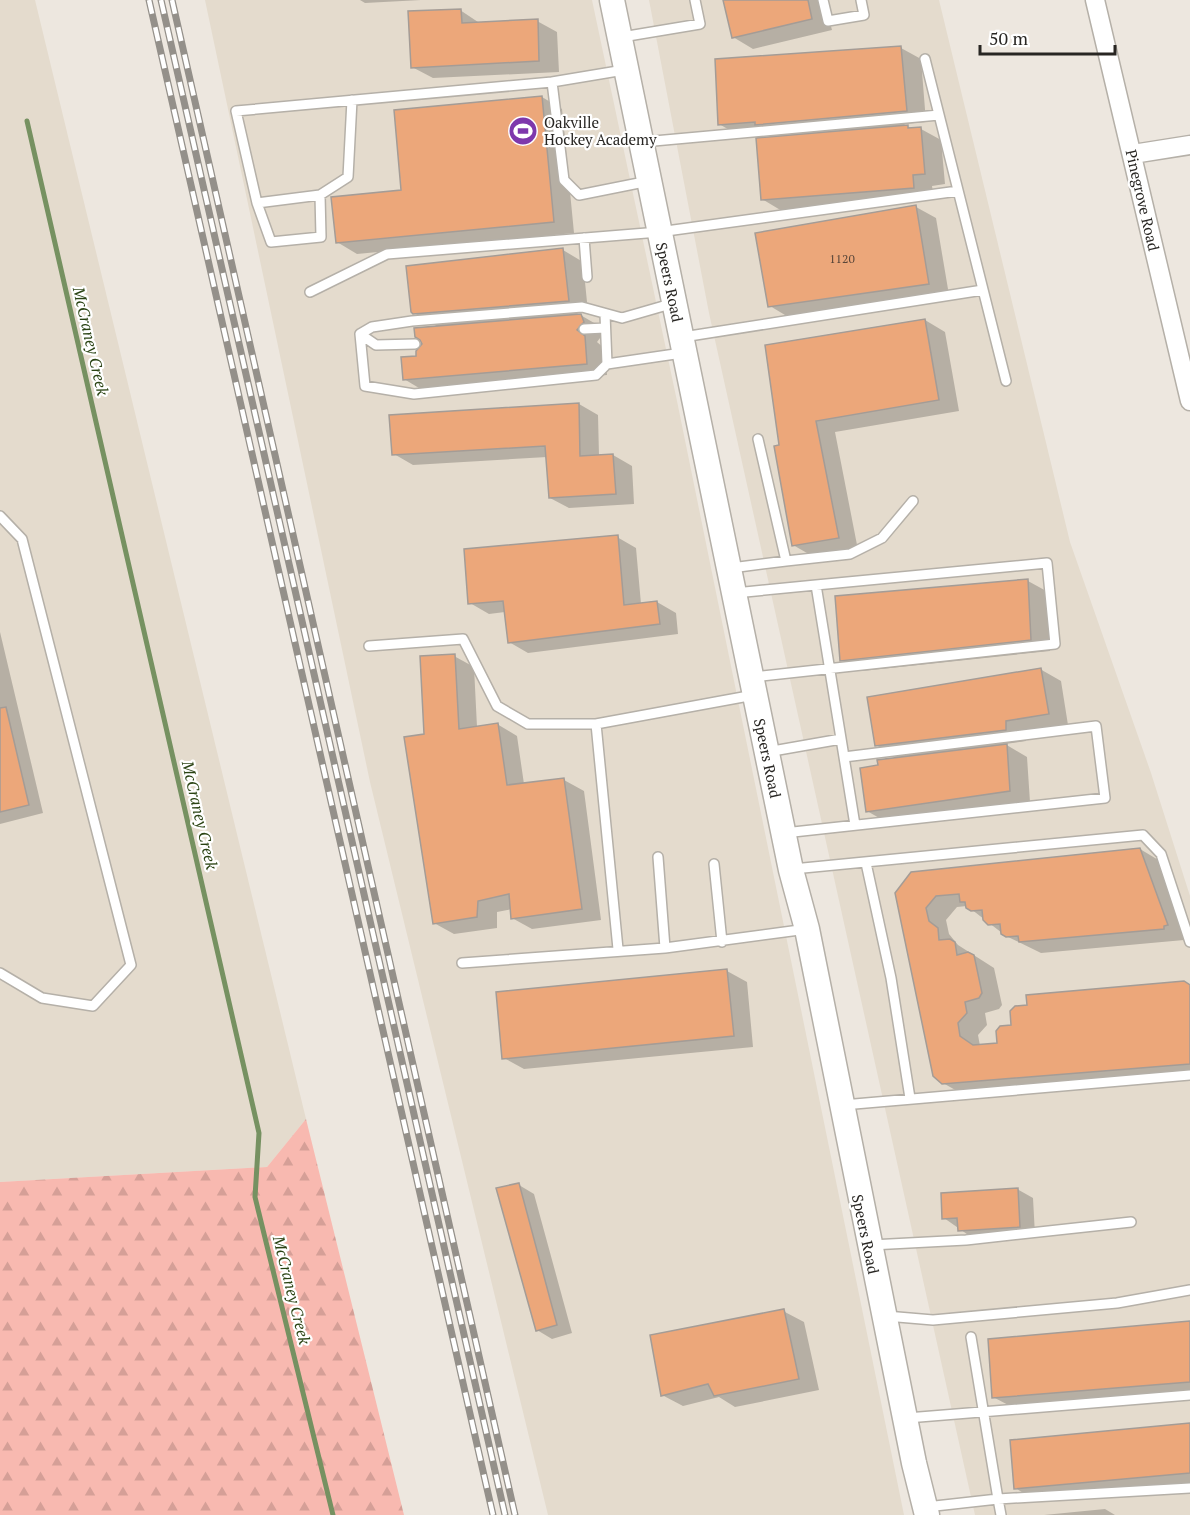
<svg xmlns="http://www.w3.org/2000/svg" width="1190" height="1515" viewBox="0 0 1190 1515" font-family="'PT Serif',serif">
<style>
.built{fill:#e4dbcd}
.forest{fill:url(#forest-firs)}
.shadow{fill:#0003;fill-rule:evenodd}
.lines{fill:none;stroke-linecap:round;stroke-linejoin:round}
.stream{stroke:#769161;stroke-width:5}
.building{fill:#eca77a;stroke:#a49c96;stroke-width:1.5}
.lane-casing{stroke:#b5b0a8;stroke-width:12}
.street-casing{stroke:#b5b0a8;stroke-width:21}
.secondary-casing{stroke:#b5b0a8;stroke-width:27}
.lane{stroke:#fff;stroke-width:9}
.street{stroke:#fff;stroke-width:18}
.secondary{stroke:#fff;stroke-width:24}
.rail-casing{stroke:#94908a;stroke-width:7}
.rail{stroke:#fff;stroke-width:4.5;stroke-dasharray:14;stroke-linecap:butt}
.labels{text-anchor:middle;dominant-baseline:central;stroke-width:4.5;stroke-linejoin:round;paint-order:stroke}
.number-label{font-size:12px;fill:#594639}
.poi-label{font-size:15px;fill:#282623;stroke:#fff;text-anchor:start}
.street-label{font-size:15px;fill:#282623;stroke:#fff}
.water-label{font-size:16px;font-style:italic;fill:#2a4313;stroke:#fff}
</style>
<defs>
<pattern id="forest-firs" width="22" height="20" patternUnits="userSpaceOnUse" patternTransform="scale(1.5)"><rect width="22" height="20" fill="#f8b9b0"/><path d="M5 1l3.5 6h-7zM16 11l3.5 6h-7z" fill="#d59f97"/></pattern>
</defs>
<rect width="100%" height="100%" fill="#ede7df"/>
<path class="built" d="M0,0H35L306,1119L267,1167L0,1182Z
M205,0H592L677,401L904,1515H548L370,782Z
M649,0H939L1070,542L1151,773L1190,896V1515H975L709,313Z"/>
<path class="forest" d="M306,1119L404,1515H0V1182L267,1167Z"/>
<path class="shadow" d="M360,0H421L365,3Z
M724,0H824L832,30L753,49L733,37Z
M460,10L481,24L537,21L557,32L559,72L433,78L412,67Z
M901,48L921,59L926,122L904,124L912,129H921L941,140L945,184L932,186L934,199L782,211L762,199L780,138L773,133L740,136L719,124Z
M542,97L562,109L574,233L357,254L337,242L403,191Z
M916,207L936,218L949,295L790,318L770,306Z
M563,250L583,262L588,312L577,313L601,327L603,334L597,342L605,349L607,375L424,391L404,379L438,327L414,313ZM578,327H582L574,337Z
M925,320L945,332L959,411L835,432L858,550L814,557L793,545L781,446Z
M579,404L598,415L599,456L613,455L632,466L634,504L569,508L550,498L547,457L413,465L394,454Z
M617,537L636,548L641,604L657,602L676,613L678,634L528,653L509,642L505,612L489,614L470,603Z
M1028,581L1048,592L1050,651L862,671L842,660Z
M0,632L43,813L0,824Z
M454,656L474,667L477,727L497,724L517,736L524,784L564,780L584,791L601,920L532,929L512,918V909L497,912V928L454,934L434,923L426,735Z
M1040,669L1061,681L1068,725L1026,732V741L1005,744L1027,757L1030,802L888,823L867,811L880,766L899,759L876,745Z
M1140,849L1160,861L1184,940L1041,953L1006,936L967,906L957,907L946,920L949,934L958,945L994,968L1002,1005L999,1009L985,1013L987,1025L978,1035L980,1046L999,1045L1190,986V1076L964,1095L943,1083L897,893Z
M727,971L747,982L753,1047L524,1069L504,1058Z
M519,1185L534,1194L572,1333L552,1339L537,1330Z
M1017,1189L1033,1198L1035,1235L974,1239L944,1218Z
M783,1311L804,1322L819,1390L735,1407L719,1397L683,1406L662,1395Z
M1190,1322V1394L1014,1408L993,1397Z
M1190,1425V1486L1035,1500L1015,1488Z
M1105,1509L1115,1515H1044Z"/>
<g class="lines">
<path class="stream" d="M27,121L259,1133L255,1197L333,1515"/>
</g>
<path class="building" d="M723,0H808L812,19L732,38Z
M461,9L462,23L538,19L539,61L411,68L408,11Z
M901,46L907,111L755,125V122L718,125L715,59Z
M542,96L554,222L336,243L331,197L401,190L394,110Z
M908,125V128L921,127L925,174L913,175L914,188L761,200L756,138Z
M916,205L929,284L768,307L755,233Z
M563,248L569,301L413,314L411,312L406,266Z
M581,314L584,322L577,330L585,336L587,364L403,380L401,357L416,356V351L422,344L420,340L415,337L414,328Z
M925,319L939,400L816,421L839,538L792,546L774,446L779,445L765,345Z
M579,403L580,456L613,454L616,494L549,498L545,446L392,455L389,415Z
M618,535L624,605L657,601L660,624L508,643L503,601L468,604L464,549Z
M1028,579L1031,640L840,661L835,596Z
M455,654L459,729L498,723L507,785L564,778L582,909L511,919L509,894L478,901L477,917L433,924L404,737L424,734L420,656Z
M1041,668L1049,714L1006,721V730L875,746L867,697Z
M6,707L29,805L0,812V708Z
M1007,744L1010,791L866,812L860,768L878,765L877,760Z
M1140,848L1168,925L1164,926V929L1019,942L1018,936L1006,937L1001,934L1000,924L988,925L983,920L982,910L971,911L966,908L965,902H960L959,894L936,896L926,908L929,921L938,928L939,940L950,939L955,942L957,955L968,952L974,955L982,993L979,998L965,1002L967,1013L958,1023L960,1036L973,1045L997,1043L996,1031L1000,1026L1011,1025L1010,1011L1015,1006L1027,1005L1026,995L1184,981L1190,985V1064L942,1084L933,1076L895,893L911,872Z
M727,969L734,1036L502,1059L496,992Z
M519,1183L557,1325L536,1331L496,1188Z
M1018,1188L1020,1227L958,1231L957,1218L942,1219L941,1193Z
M784,1309L799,1379L714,1396L708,1384L661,1396L650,1335Z
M1190,1321V1382L992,1398L988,1339Z
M1190,1423V1473L1014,1489L1010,1440Z"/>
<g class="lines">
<g class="lane-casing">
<path id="lane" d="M823,0L828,21L864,15L861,0
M622,37L700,24L695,0
M925,59L1006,381
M624,70L552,82L564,180L579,195L649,181
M352,100L348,177L320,195L257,203L236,111L552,82
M643,142L939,115
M257,203L271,242L321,237L320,195
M584,238L587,277
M310,292L387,254L659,232L958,191
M605,314L607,364L682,353
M584,329L605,328
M360,334L372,327L412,321L582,307L622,318L674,303
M360,334L365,386L414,394L596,375L607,364
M360,334L376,345L415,344
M683,337L983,290
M0,516L22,539L131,965L93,1006L42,998L0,973
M786,561L850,554L882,538L913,501
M731,568L786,561L758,439
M735,593L816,585
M369,646L463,639L497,706L528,724H596
M752,677L1055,644L1047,563L816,585L844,757L1096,726L1105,798L784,833
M767,752L841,739
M844,757L855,825
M658,857L665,948
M866,863L891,978L910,1098
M714,864L722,942
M793,869L1143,835L1161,854L1190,942
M618,949L596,724L754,695
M462,963L665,948L807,929
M843,1105L1190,1075
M871,1245L966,1240L1131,1222
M886,1316L933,1320L1117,1303L1190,1290
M907,1418L1190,1395
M926,1507L998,1499L971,1337
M1001,1515L998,1499L1190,1488"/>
</g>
<g class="street-casing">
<path id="street" d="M1095,0L1190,401
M1133,154L1190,145"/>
</g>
<g class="secondary-casing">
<path id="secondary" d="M612,0L791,870L807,929L914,1463L927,1515"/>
</g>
<use href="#lane" class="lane"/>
<use href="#street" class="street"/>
<use href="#secondary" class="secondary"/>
<g class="rail-casing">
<path id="rail" d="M149,0L493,1515
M161,0L505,1515
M172,0L515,1515"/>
</g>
<use href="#rail" class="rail"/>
</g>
<defs>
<g id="stadium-disc" transform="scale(1.5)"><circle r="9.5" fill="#7e38ac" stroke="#fff"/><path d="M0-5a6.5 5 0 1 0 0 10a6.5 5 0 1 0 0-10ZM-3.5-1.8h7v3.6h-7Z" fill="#fff"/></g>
</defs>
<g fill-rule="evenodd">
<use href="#stadium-disc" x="523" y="131"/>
</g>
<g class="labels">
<g class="number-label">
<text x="842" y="258">1120</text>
</g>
<g class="poi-label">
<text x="544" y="122">Oakville<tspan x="544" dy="17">Hockey Academy</tspan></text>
</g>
<g class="street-label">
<text transform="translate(1143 200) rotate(77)">Pinegrove Road</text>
<text transform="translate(670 282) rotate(78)">Speers Road</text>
<text transform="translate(768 758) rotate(78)">Speers Road</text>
<text transform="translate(866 1234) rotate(78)">Speers Road</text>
</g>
<g class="water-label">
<text transform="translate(91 341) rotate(77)">McCraney Creek</text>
<text transform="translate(200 815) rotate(77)">McCraney Creek</text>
<text transform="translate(292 1290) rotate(76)">McCraney Creek</text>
</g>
</g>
<path d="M980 45v9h135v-9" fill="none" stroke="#282623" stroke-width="3"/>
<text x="989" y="45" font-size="18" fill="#282623" stroke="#ffffff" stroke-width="4.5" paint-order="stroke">50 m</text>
</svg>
